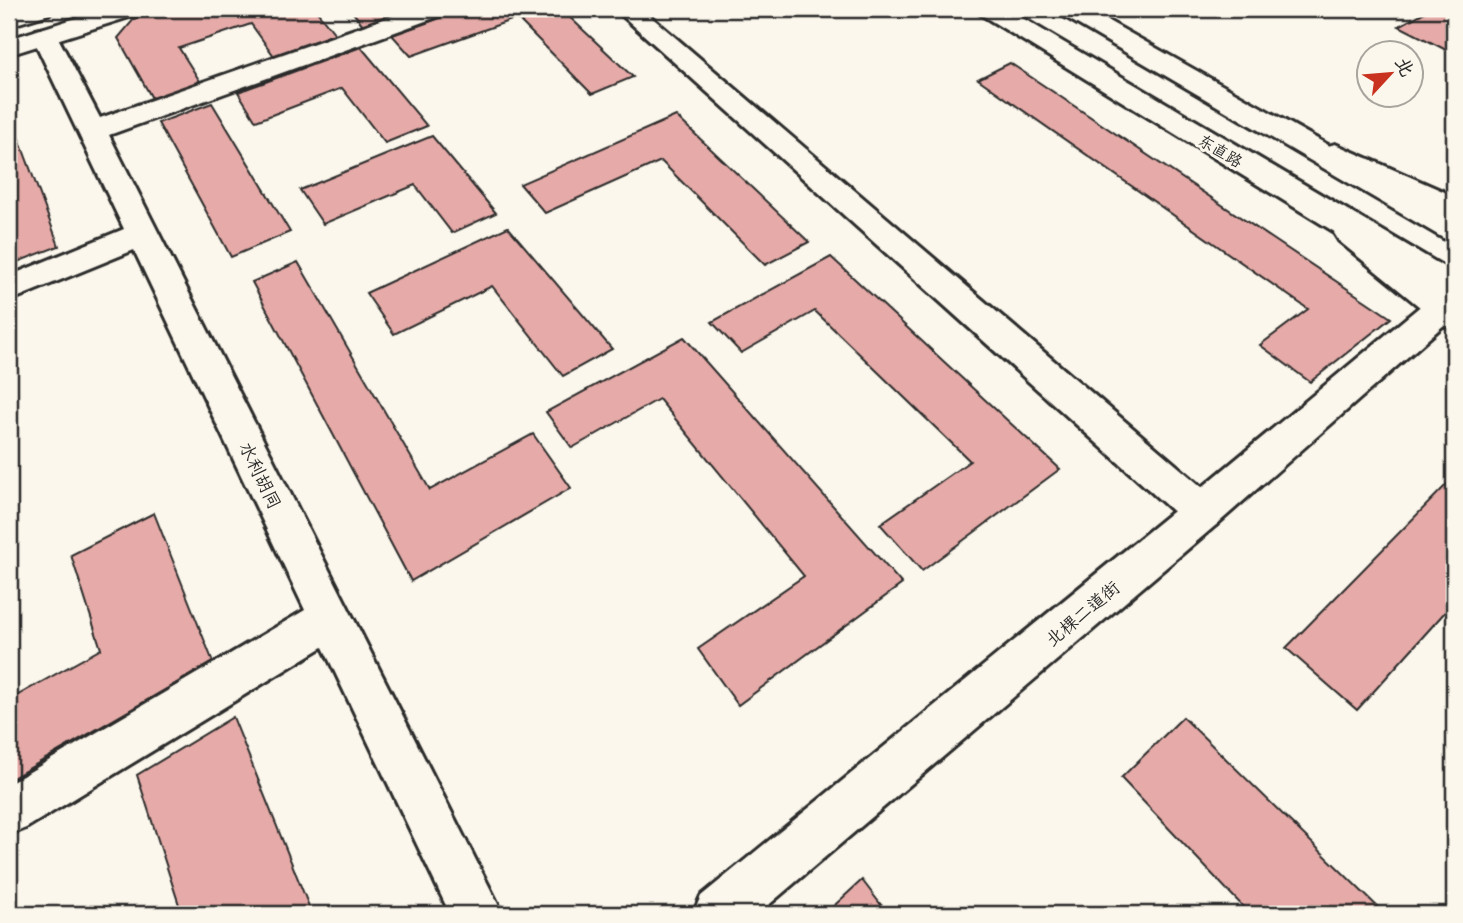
<svg xmlns="http://www.w3.org/2000/svg" width="1463" height="923" viewBox="0 0 1463 923" font-family="Mali,'LXGW WenKai TC',sans-serif">
<style>
.building{fill:#e6aba8;stroke:#2b2b2b;stroke-width:2}
.lines{fill:none;stroke-linecap:round;stroke-linejoin:round}
.minor-casing{stroke:#2b2b2b;stroke-width:6}
.tertiary-casing{stroke:#2b2b2b;stroke-width:6}
.secondary-casing{stroke:#2b2b2b;stroke-width:6}
.trunk-casing{stroke:#2b2b2b;stroke-width:6}
.minor{fill:#fbf7ec;fill-rule:evenodd}
.tertiary{fill:#fbf7ec;fill-rule:evenodd}
.secondary{fill:#fbf7ec;fill-rule:evenodd}
.trunk{fill:#fbf7ec;fill-rule:evenodd}
.labels{text-anchor:middle;dominant-baseline:central;stroke-width:6;stroke-linejoin:round;paint-order:stroke}
.far-street-label{font-size:16px;fill:#2b2b2b;stroke:#fbf7ec}
.street-label{font-size:18px;fill:#2b2b2b;stroke:#fbf7ec}
</style>
<rect width="100%" height="100%" fill="#fbf7ec"/>
<filter id="ink" filterUnits="userSpaceOnUse"><feTurbulence type="fractalNoise" baseFrequency=".0143" numOctaves="2"/><feDisplacementMap in="SourceGraphic" scale="14" xChannelSelector="R" yChannelSelector="G"/><feConvolveMatrix kernelMatrix="1 2 1 2 8 2 1 2 1" color-interpolation-filters="sRGB"/></filter>
<g filter="url(#ink)">
<path class="building" d="M168,9H315L335,34L274,56L251,24L179,48L201,83L153,100L118,38L134,19Z
M350,9H409L363,25Z
M466,9H561L633,77L592,94L517,18L411,56L392,35Z
M1430,9H1454V54L1399,26Z
M361,47L427,126L385,143L342,88L256,121L238,92Z
M1010,63L1391,318L1310,382L1260,345L1308,309L978,79Z
M212,103L290,232L231,257L158,123Z
M9,112L59,246L9,265Z
M676,116L809,242L765,265L661,161L545,213L520,184Z
M432,136L496,213L452,233L415,185L323,224L300,190Z
M508,227L612,349L563,376L492,286L394,334L366,293Z
M831,257L1060,469L922,571L880,524L970,461L815,311L741,353L712,322Z
M298,262L430,490L533,434L571,488L411,581L252,282Z
M684,337L902,584L738,705L698,649L804,576L659,399L572,448L546,412Z
M1454,477V602L1357,710L1286,648Z
M154,513L213,662L9,780V700L101,649L71,555Z
M233,717L312,914H182L137,775Z
M1183,717L1385,914H1250L1121,778Z
M862,880L888,914H825Z"/>
<g class="lines">
<g class="minor-casing">
<path id="minor" d="M412,9H449L445,14L109,135L503,914H450L323,647L26,828L9,835V784L305,610L134,250L9,301V276L124,229L32,36L36,30L45,28L54,30L100,118Z
M615,9H642L1216,499L1222,512L1216,525L1202,530L1188,525Z"/>
</g>
<g class="tertiary-casing">
<path id="tertiary" d="M1441,295L1453,299V317L1216,525L758,914H693L701,896L1188,499L1429,299Z"/>
</g>
<g class="secondary-casing">
<path id="secondary" d="M1335,144L1454,196V220L1325,161L1320,154L1325,147Z
M1350,222L1361,225L1454,298V329L1442,325L1339,241L1334,233L1339,225Z"/>
</g>
<g class="trunk-casing">
<path id="trunk" d="M13,9H53L49,14L9,26V10Z
M105,9H143L139,14L9,55V39Z
M977,9H1007L1454,273V301L1442,298L980,14Z
M1057,9H1087L1454,216V241L1443,238L1060,14Z"/>
</g>
<use href="#minor" class="minor"/>
<use href="#tertiary" class="tertiary"/>
<use href="#secondary" class="secondary"/>
<use href="#trunk" class="trunk"/>
</g>
</g>
<g class="labels">
<g class="far-street-label">
<text transform="translate(1221 150) rotate(31)">东直路</text>
</g>
<g class="street-label">
<text transform="translate(261 475) rotate(64)">水利胡同</text>
<text transform="translate(1082 613) rotate(-40)">北棵二道街</text>
</g>
</g>
<rect width="1463" height="923" fill="none" stroke="#fbf7ec" stroke-width="35"/>
<rect x="18" y="18" width="1428" height="888" fill="none" stroke="#2b2b2b" stroke-width="2.5" filter="url(#ink)"/>
<g transform="translate(1390 74) rotate(64)"><circle r="33" fill="#fbf7ec" stroke="#a8a59f" stroke-width="2"/>
<path d="M0-5L12 26L0 18L-12 26Z" fill="#c8321e"/>
<text y="-10" font-size="19" font-weight="bold" text-anchor="middle" fill="#2b2b2b">北</text>
</g>
</svg>
